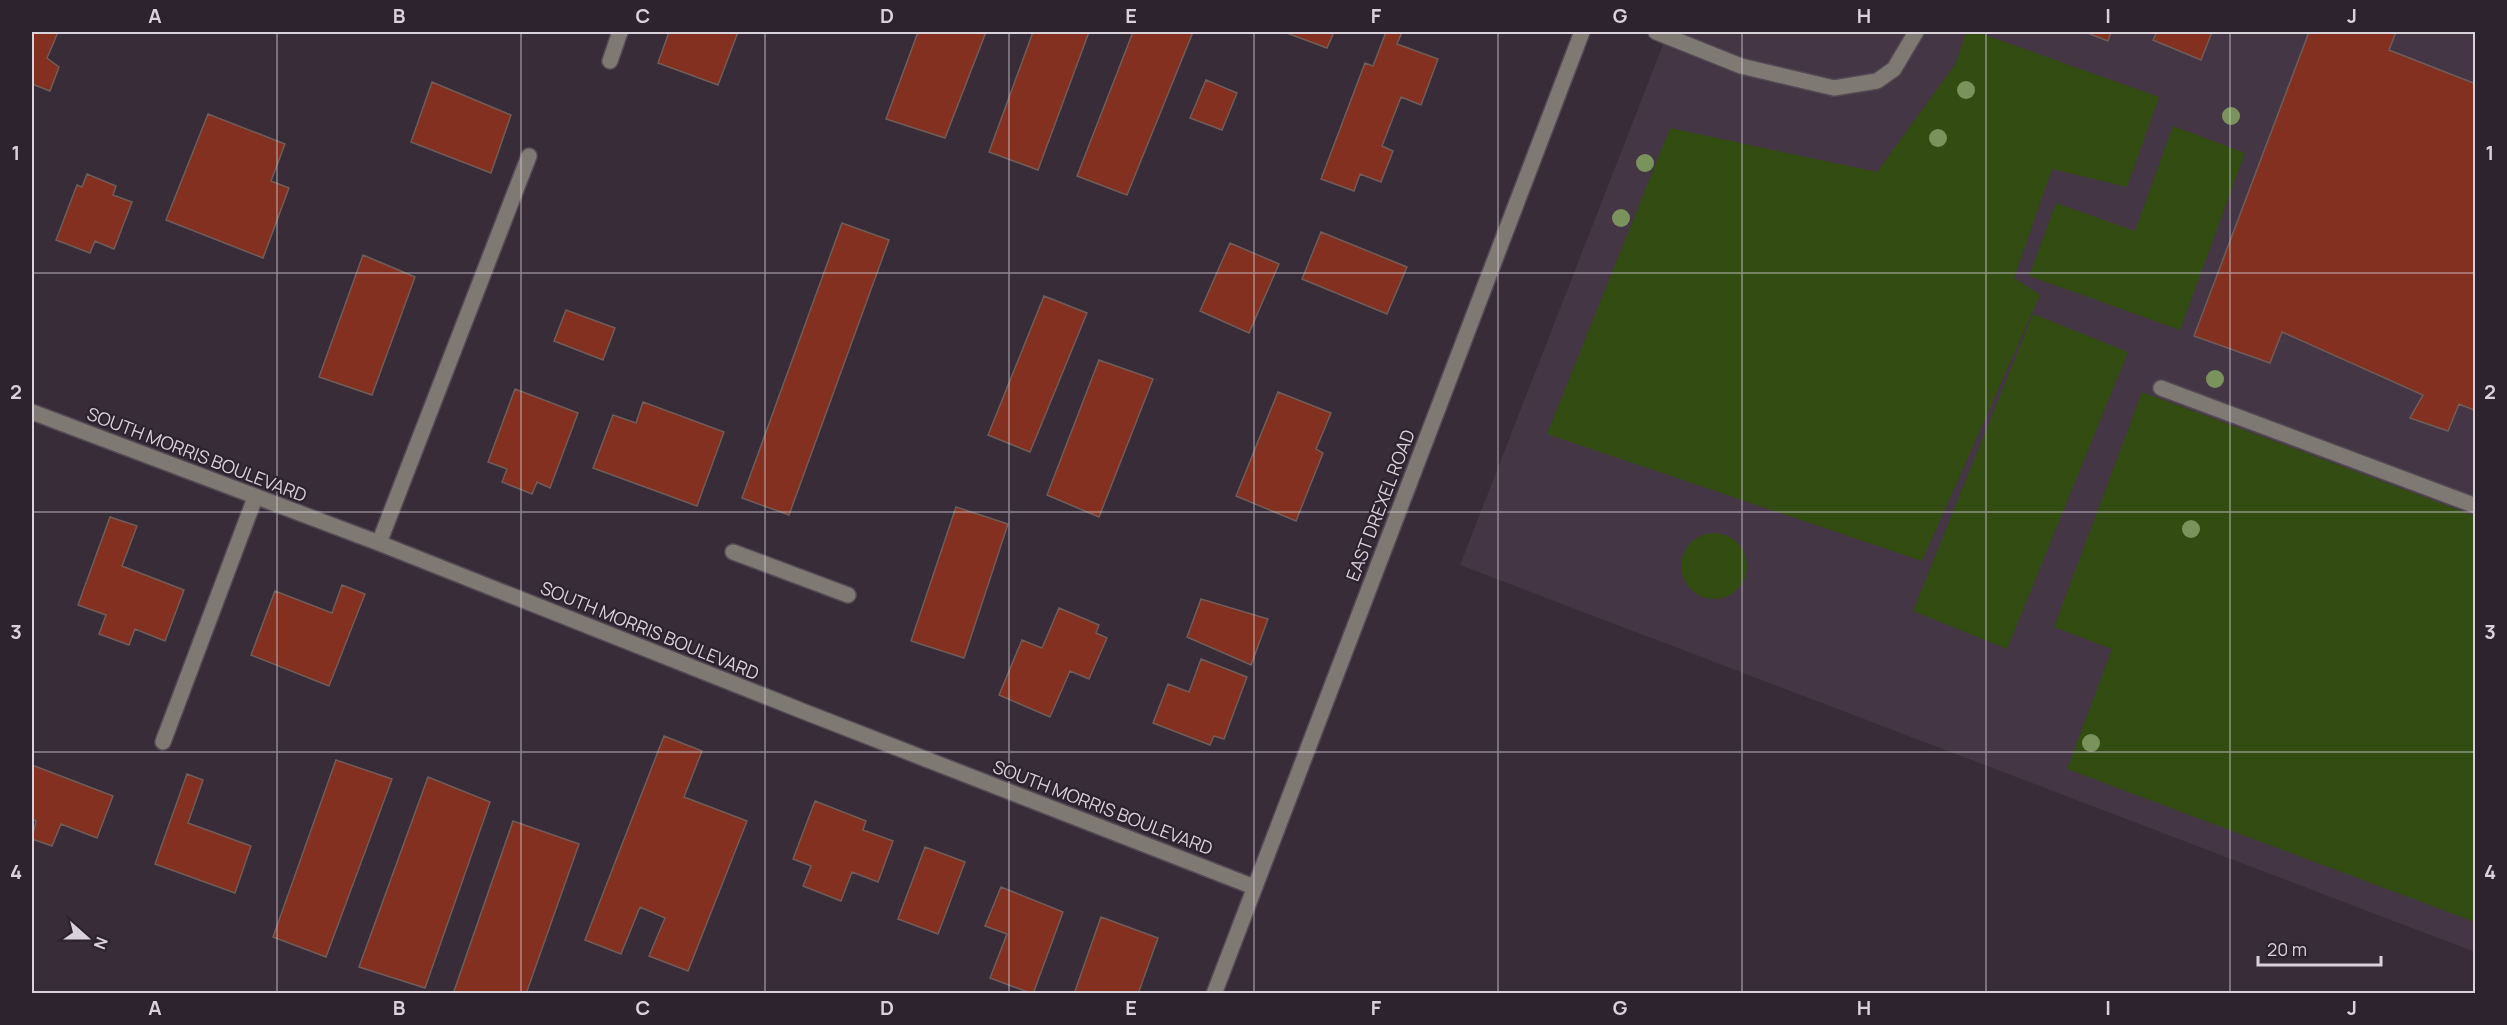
<svg xmlns="http://www.w3.org/2000/svg" width="2507" height="1025" viewBox="0 0 2507 1025" font-family="Manrope,sans-serif">
<style>
.built{fill:#453646}
.green{fill:#324c11}
.building{fill:#833020;stroke:#705d59;stroke-width:1.5}
.lines{fill:none;stroke-linecap:round;stroke-linejoin:round}
.minor-casing{stroke:#544a55;stroke-width:18}
.minor{stroke:#7e7a73;stroke-width:15}
.tree{fill:#7a925c}
.grid{fill:none;stroke:#d9d2da;stroke-width:1.5;stroke-opacity:0.55}
.labels{text-anchor:middle;dominant-baseline:central;stroke-width:4.5;stroke-linejoin:round;paint-order:stroke}
.street-label{font-size:18px;fill:#d9d2da;stroke:#2d232e}
.neatline{fill:none;stroke:#d9d2da;stroke-width:2}
.grid-label{font-size:20px;text-anchor:middle;font-weight:bold;fill:#d9d2da}
</style>
<rect width="100%" height="100%" fill="#372c38"/>
<path class="built" d="M1668,32H2475V952L1460,565Z"/>
<path class="green" d="M1966,32H1977L2159,97L2127,187L2052,169L2014,278L2040,295L1922,561L1547,434L1670,128L1877,172L1956,63Z
M2173,126L2245,153L2180,330L2029,276L2056,203L2135,231Z
M2033,314L2128,352L2007,649L1913,611Z
M2142,392L2475,516V922L2067,769L2112,649L2054,627Z
M1681 566a33 33 0 1 1 66 0a33 33 0 1 1-66 0Z"/>
<path class="building" d="M32,32H58L47,58L59,67L50,91L32,84Z
M669,32H738L718,85L658,63Z
M918,32H986L945,138L886,119Z
M1033,32H1089L1038,170L989,152Z
M1133,32H1193L1127,195L1077,176Z
M1284,32H1334L1327,48Z
M1386,32H1402L1397,44L1438,59L1421,105L1401,97L1382,146L1393,151L1381,182L1360,174L1354,191L1321,179L1365,63L1373,66Z
M2085,32H2111L2108,41Z
M2157,32H2212L2201,60L2153,40Z
M2309,32H2396L2389,50L2476,84V411L2459,404L2448,431L2410,418L2423,395L2282,332L2270,363L2194,336Z
M1206,80L1237,93L1222,130L1190,118Z
M432,82L511,115L491,173L411,142Z
M208,114L285,144L271,181L289,188L263,258L166,220Z
M87,174L116,186L113,195L132,202L114,249L95,241L90,253L56,240L77,185L82,187Z
M842,223L889,240L789,515L742,498Z
M1321,232L1407,267L1387,314L1302,279Z
M1230,243L1279,264L1249,333L1200,311Z
M363,255L415,277L372,395L319,377Z
M1044,296L1087,313L1030,452L988,435Z
M566,310L615,328L603,360L554,341Z
M1099,360L1153,379L1099,517L1047,495Z
M515,389L578,413L550,488L537,482L532,494L502,482L507,469L488,462Z
M1278,392L1331,413L1316,449L1323,453L1296,521L1236,496Z
M643,402L724,432L697,506L593,468L613,415L636,423Z
M956,507L1008,524L964,658L911,641Z
M110,517L137,526L122,566L184,590L165,641L135,629L129,645L99,634L106,615L78,605Z
M342,585L365,594L329,686L251,655L275,591L332,613Z
M1201,599L1268,619L1251,665L1187,637Z
M1059,608L1099,625L1096,633L1107,638L1089,679L1070,671L1050,717L999,695L1022,640L1042,648Z
M1201,659L1247,677L1224,739L1214,736L1210,745L1153,723L1168,684L1189,692Z
M664,736L702,751L684,797L747,821L688,971L649,956L665,918L640,907L621,954L585,940Z
M336,760L392,779L326,957L273,937Z
M32,765L113,796L97,838L61,824L52,846L32,839L36,821L32,819Z
M187,774L203,780L188,823L251,846L235,893L155,864Z
M428,777L490,802L425,988L359,967Z
M815,801L866,821L863,830L893,841L878,882L852,872L841,901L803,886L811,866L793,859Z
M513,821L579,844L526,994H453Z
M925,847L965,862L938,934L898,919Z
M1001,887L1063,912L1033,994L990,978L1007,934L985,926Z
M1101,917L1158,938L1138,994H1074Z"/>
<g class="lines">
<g class="minor-casing">
<path id="minor" d="M1656,32L1741,66L1834,88L1877,81L1894,69L1916,32
M610,61L620,32
M2161,388L2476,506
M32,412L379,543L805,712L1254,887
M379,543L529,156
M733,552L848,595
M163,742L255,498
M1214,994L1582,32"/>
</g>
<use href="#minor" class="minor"/>
</g>
<g class="tree">
<circle cx="1966" cy="90" r="9"/>
<circle cx="2231" cy="116" r="9"/>
<circle cx="1938" cy="138" r="9"/>
<circle cx="1645" cy="163" r="9"/>
<circle cx="1621" cy="218" r="9"/>
<circle cx="2215" cy="379" r="9"/>
<circle cx="2191" cy="529" r="9"/>
<circle cx="2091" cy="743" r="9"/>
</g>
<path class="grid" d="M277,32V994M521,32V994M765,32V994M1009,32V994M1254,32V994M1498,32V994M1742,32V994M1986,32V994M2230,32V994M32,273H2476M32,512H2476M32,752H2476"/>
<g class="labels">
<g class="street-label">
<text transform="translate(197 454) rotate(21)">SOUTH MORRIS BOULEVARD</text>
<text transform="translate(1380 505) rotate(-69)">EAST DREXEL ROAD</text>
<text transform="translate(650 630) rotate(22)">SOUTH MORRIS BOULEVARD</text>
<text transform="translate(1103 807) rotate(21)">SOUTH MORRIS BOULEVARD</text>
</g>
</g>
<rect width="2507" height="1025" fill="none" stroke="#2d232e" stroke-width="66"/>
<g transform="translate(87 938) rotate(111)" stroke="#2d232e" stroke-width="4.5" paint-order="stroke">
<path d="M0-4.5L10 22L0 15L-10 22Z" fill="#d9d2da"/>
<text y="-9" font-size="16" font-weight="bold" text-anchor="middle" fill="#d9d2da">N</text>
</g>
<path d="M2258 956v9h123v-9" fill="none" stroke="#d9d2da" stroke-width="3"/>
<text x="2267" y="956" font-size="18" fill="#d9d2da" stroke="#2d232e" stroke-width="4.5" paint-order="stroke">20 m</text>
<rect x="33" y="33" width="2441" height="959" class="neatline"/>
<g class="grid-label">
<text x="155" y="23">A</text>
<text x="399" y="23">B</text>
<text x="643" y="23">C</text>
<text x="887" y="23">D</text>
<text x="1131" y="23">E</text>
<text x="1376" y="23">F</text>
<text x="1620" y="23">G</text>
<text x="1864" y="23">H</text>
<text x="2108" y="23">I</text>
<text x="2352" y="23">J</text>
<text x="16" y="160">1</text>
<text x="2490" y="160">1</text>
<text x="16" y="399">2</text>
<text x="2490" y="399">2</text>
<text x="16" y="639">3</text>
<text x="2490" y="639">3</text>
<text x="16" y="879">4</text>
<text x="2490" y="879">4</text>
<text x="155" y="1015">A</text>
<text x="399" y="1015">B</text>
<text x="643" y="1015">C</text>
<text x="887" y="1015">D</text>
<text x="1131" y="1015">E</text>
<text x="1376" y="1015">F</text>
<text x="1620" y="1015">G</text>
<text x="1864" y="1015">H</text>
<text x="2108" y="1015">I</text>
<text x="2352" y="1015">J</text>
</g>
</svg>
